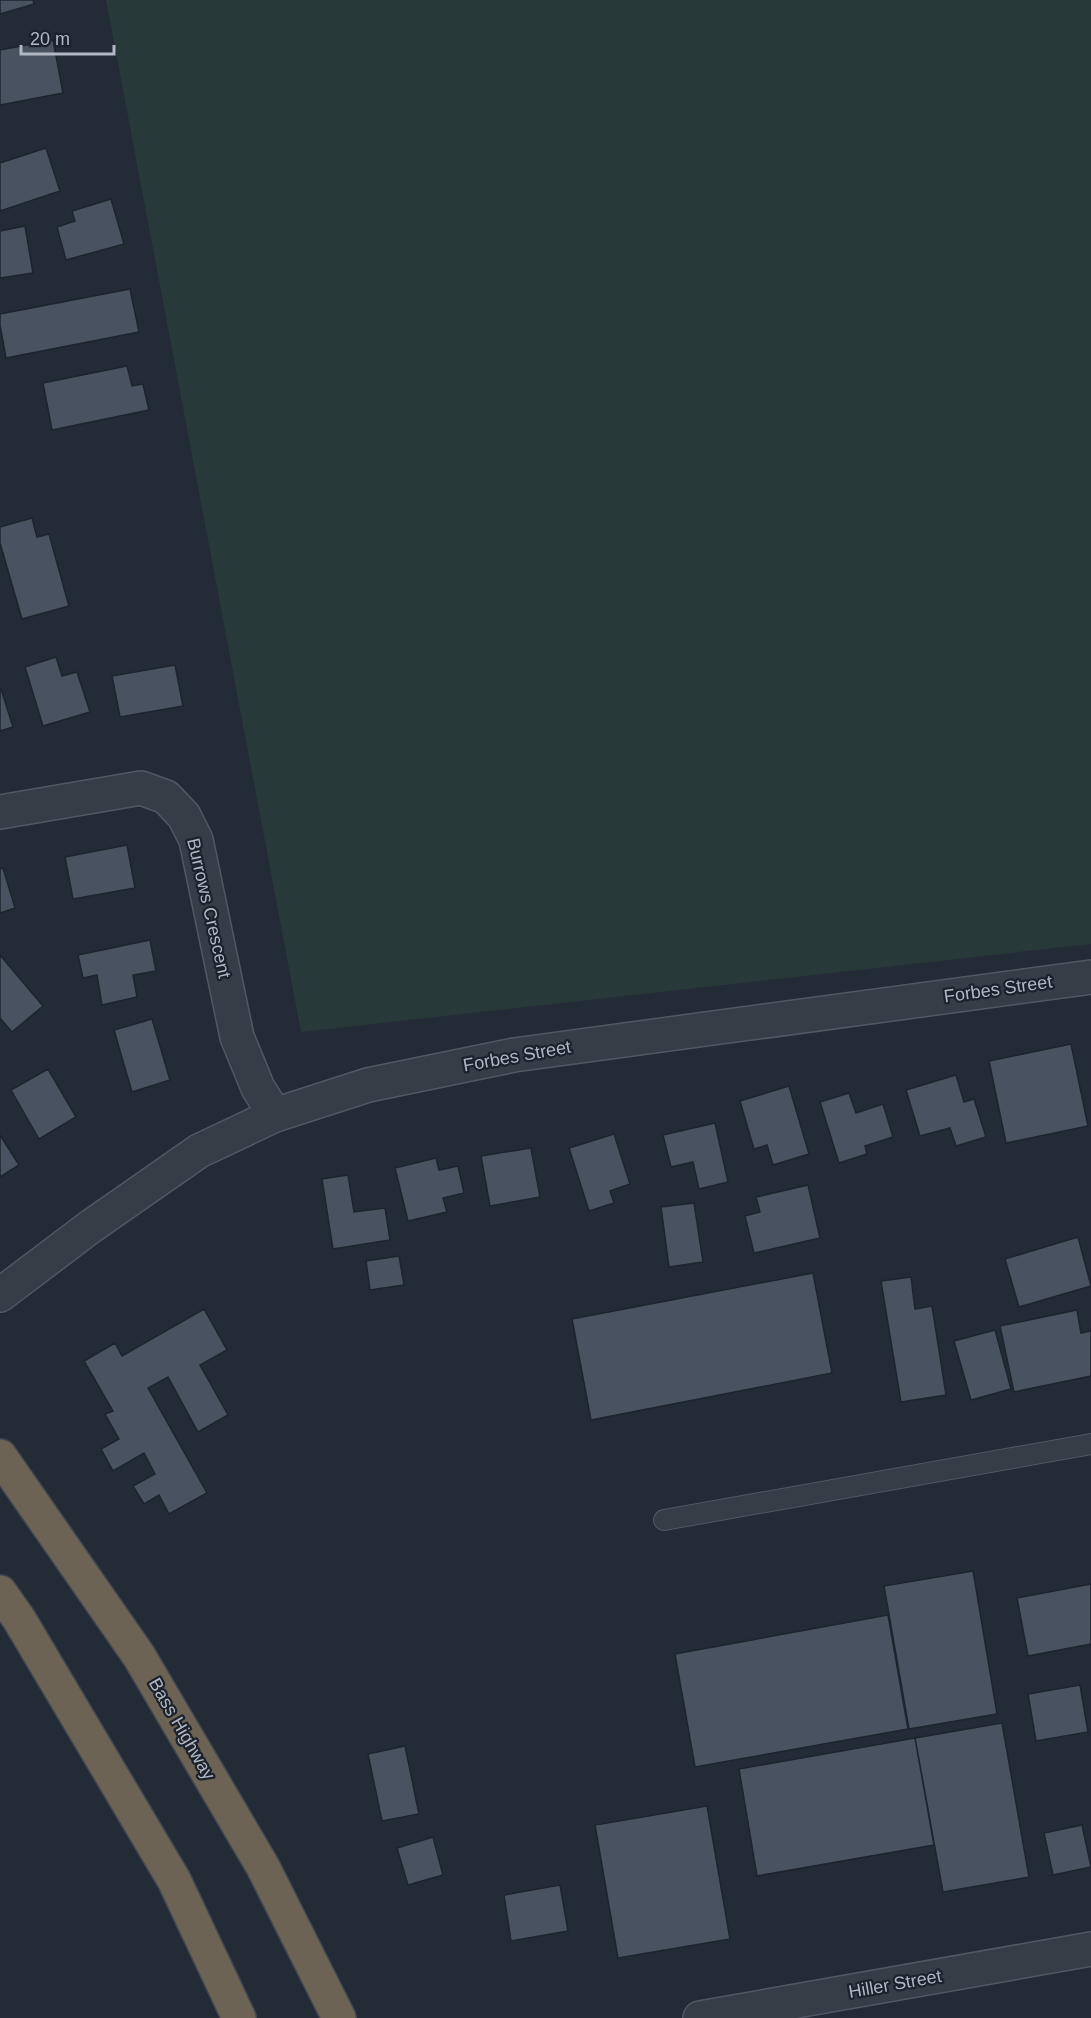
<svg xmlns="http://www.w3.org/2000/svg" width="1091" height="2018" viewBox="0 0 1091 2018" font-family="Helvetica,sans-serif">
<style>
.green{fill:#283939}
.building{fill:#495260;stroke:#1d242e;stroke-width:1.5}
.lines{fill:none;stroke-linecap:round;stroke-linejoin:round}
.service-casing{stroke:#515862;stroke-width:22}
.minor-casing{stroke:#515862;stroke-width:36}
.tertiary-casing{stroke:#515862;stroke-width:36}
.motorway-casing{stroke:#414852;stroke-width:36}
.service{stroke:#363d47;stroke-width:20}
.minor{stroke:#363d47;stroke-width:33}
.tertiary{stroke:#363d47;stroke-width:33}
.motorway{stroke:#6c6354;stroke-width:33}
.labels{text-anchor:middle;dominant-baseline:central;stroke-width:4.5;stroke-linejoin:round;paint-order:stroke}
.street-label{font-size:18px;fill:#b1b8c3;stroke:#1b222c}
</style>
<rect width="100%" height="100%" fill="#232b36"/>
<path class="green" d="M106,0H1091V944L301,1032Z"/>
<path class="building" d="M0,0H33L34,4L0,14Z
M53,40L63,93L0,105V50Z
M46,148L60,191L0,211V163Z
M111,199L124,244L66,260L57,227L75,221L72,211Z
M25,226L33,273L0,278V231Z
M130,289L139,332L6,358L0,325V314Z
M127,366L132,386L143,384L149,410L52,430L43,383Z
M32,518L37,537L49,534L69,606L22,619L0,543V527Z
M56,657L62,676L77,672L90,712L43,726L25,667Z
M175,665L183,706L120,717L112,676Z
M1,689L13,727L0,731V690Z
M127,845L135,888L73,899L65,857Z
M3,868L15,908L0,913V869Z
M150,940L156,971L133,975L137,997L102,1005L97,975L83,978L78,955Z
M0,955L43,1006L12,1032L0,1018Z
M152,1019L170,1080L132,1092L114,1030Z
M1071,1044L1088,1126L1006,1143L989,1061Z
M48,1069L76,1117L39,1139L11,1090Z
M956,1075L964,1102L974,1099L986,1137L956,1146L950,1128L920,1136L906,1090Z
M789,1086L809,1154L773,1165L767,1145L754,1149L740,1101Z
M849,1093L856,1113L883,1104L893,1137L865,1146L867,1154L839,1163L820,1102Z
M715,1123L728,1182L699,1189L693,1162L671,1167L663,1135Z
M614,1134L630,1184L610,1191L614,1203L589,1211L569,1148Z
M0,1135L19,1165L0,1177Z
M531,1148L540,1197L490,1206L481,1156Z
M436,1158L439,1170L458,1166L464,1193L443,1198L447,1212L408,1221L395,1168Z
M348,1175L354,1212L385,1208L390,1240L333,1249L322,1179Z
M808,1185L820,1238L754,1253L745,1216L760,1212L756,1197Z
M694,1203L703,1262L669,1267L661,1207Z
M1078,1237L1091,1286L1019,1307L1005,1259Z
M399,1256L404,1285L370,1290L366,1261Z
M813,1273L832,1373L591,1420L572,1319Z
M911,1277L915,1309L932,1306L946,1395L901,1402L881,1281Z
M204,1309L227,1350L200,1365L228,1415L198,1432L168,1377L148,1388L207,1493L169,1514L159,1495L144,1504L133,1486L155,1474L144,1453L113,1471L101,1449L119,1439L105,1414L113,1411L84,1361L115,1343L122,1356Z
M1077,1310L1081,1333L1091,1331V1376L1014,1392L1000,1326Z
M995,1330L1011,1389L971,1400L954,1341Z
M973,1571L997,1714L909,1729L884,1586Z
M1091,1584V1644L1028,1656L1017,1598Z
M888,1615L908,1729L695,1767L675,1654Z
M1080,1685L1088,1732L1036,1741L1028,1694Z
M1002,1723L1029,1877L943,1892L915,1738Z
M915,1738L934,1845L757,1876L739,1769Z
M405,1746L419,1814L382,1821L368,1754Z
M707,1806L730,1939L618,1958L595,1825Z
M1082,1825L1091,1867L1053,1875L1044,1833Z
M433,1837L443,1875L408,1885L397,1848Z
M560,1885L568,1931L511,1941L504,1895Z"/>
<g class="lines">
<g class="service-casing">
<path id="service" d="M664,1520L1091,1444"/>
</g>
<g class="minor-casing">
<path id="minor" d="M0,812L141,788L166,797L184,816L196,840L237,1037L258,1088L275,1115
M700,2018L1091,1949"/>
</g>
<g class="tertiary-casing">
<path id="tertiary" d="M0,1295L90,1227L199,1151L275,1115L368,1085L514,1055L1091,977"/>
</g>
<g class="motorway-casing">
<path id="motorway" d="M0,1456L139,1656L263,1867L339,2018
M0,1592L19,1619L174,1880L239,2018"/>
</g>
<use href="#service" class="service"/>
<use href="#minor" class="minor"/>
<use href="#tertiary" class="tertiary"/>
<use href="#motorway" class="motorway"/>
</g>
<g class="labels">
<g class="street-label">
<text transform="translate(209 908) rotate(77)">Burrows Crescent</text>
<text transform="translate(998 989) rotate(-8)">Forbes Street</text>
<text transform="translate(517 1056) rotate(-10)">Forbes Street</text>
<text transform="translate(182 1729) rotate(60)">Bass Highway</text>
<text transform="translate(895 1984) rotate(-10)">Hiller Street</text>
</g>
</g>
<path d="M21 45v9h93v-9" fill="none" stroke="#b1b8c3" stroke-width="3"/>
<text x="30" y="45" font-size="18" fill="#b1b8c3" stroke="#1b222c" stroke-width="4.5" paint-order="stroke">20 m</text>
</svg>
